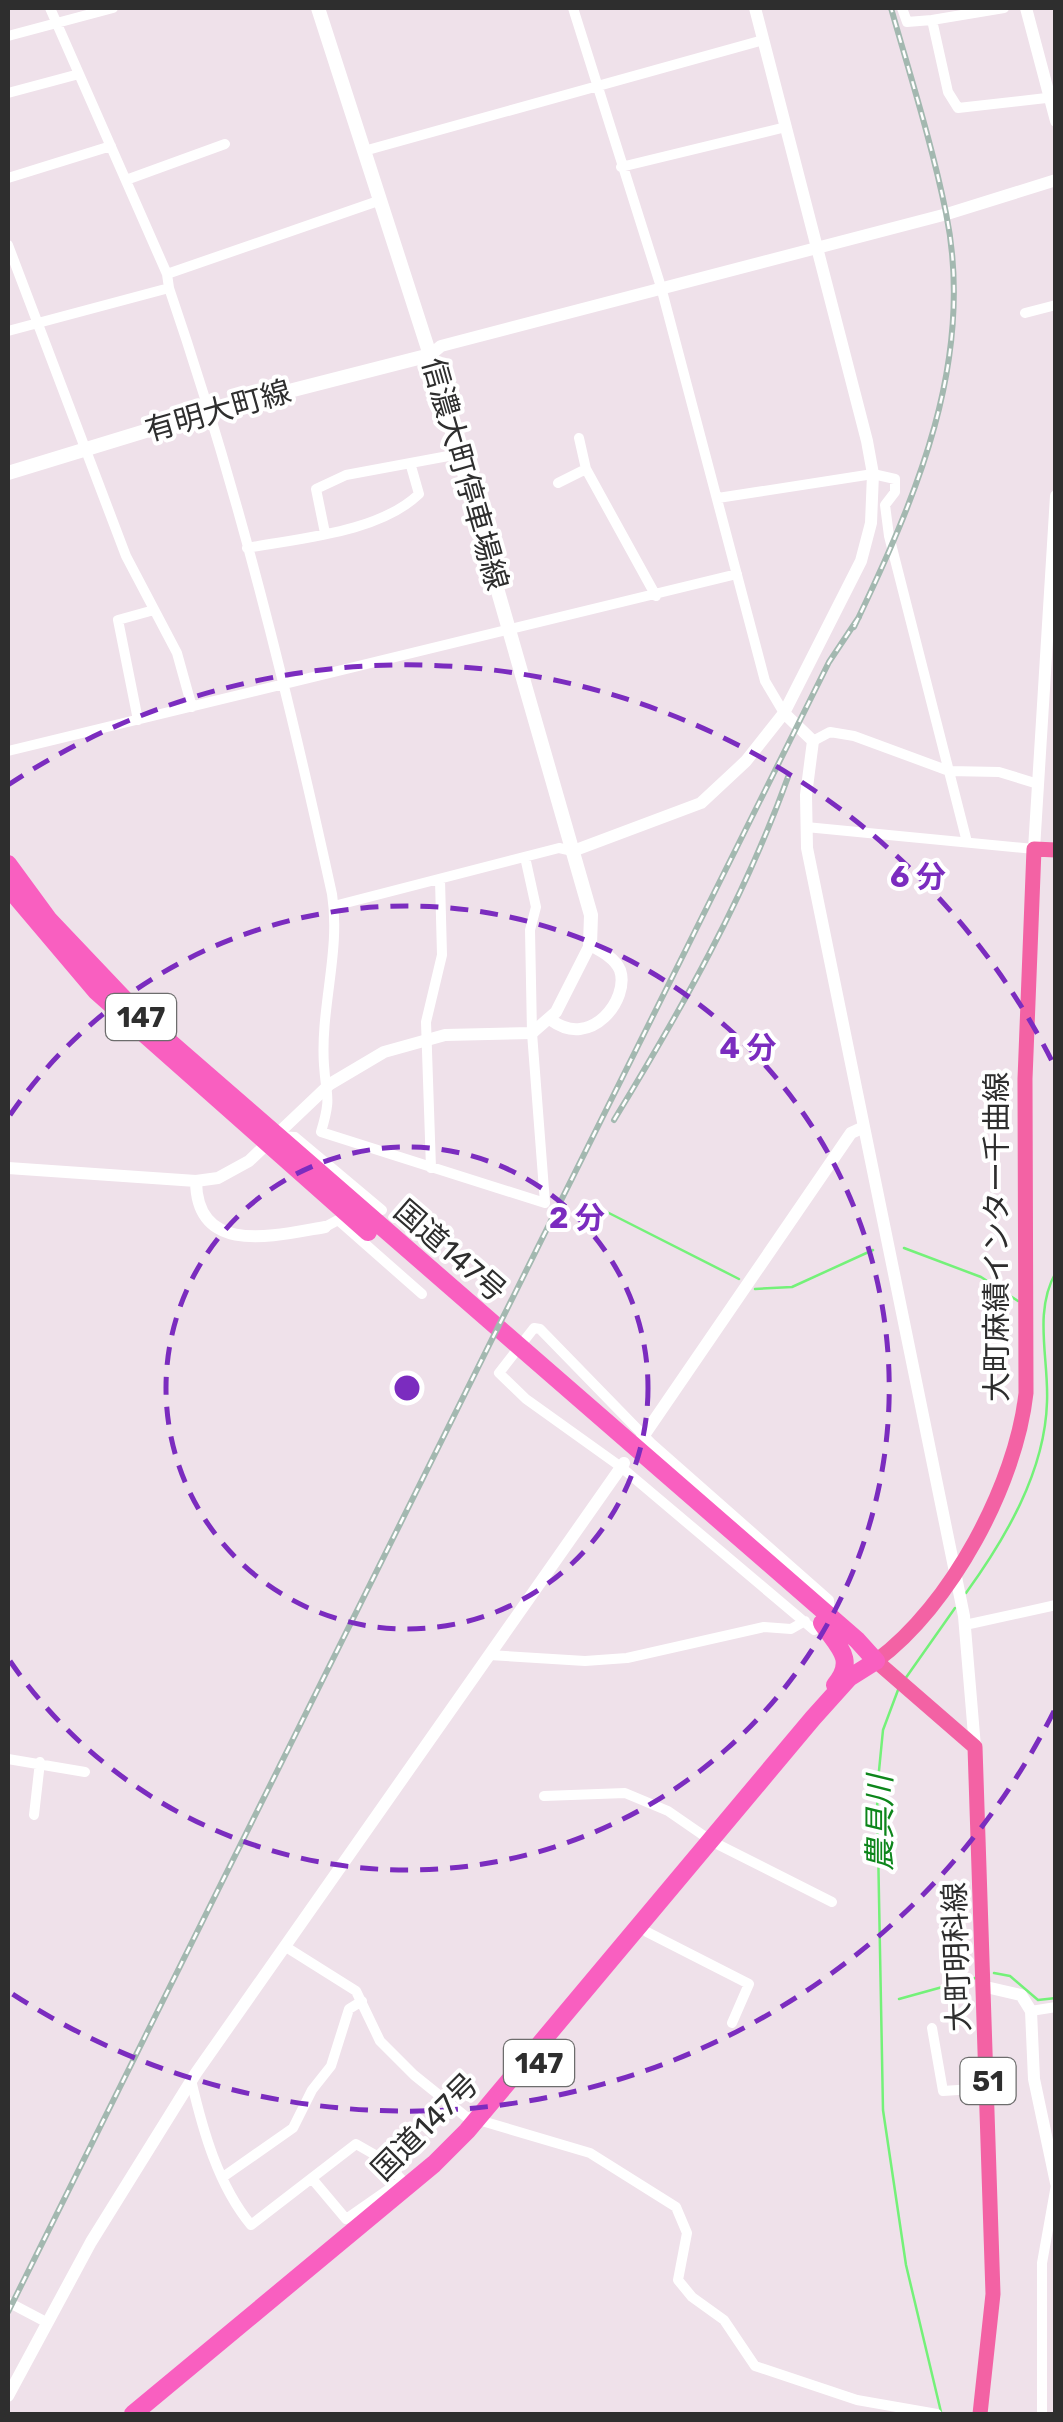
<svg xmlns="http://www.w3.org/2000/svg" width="1063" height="2422" viewBox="0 0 1063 2422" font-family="Rubik,'Noto Sans JP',sans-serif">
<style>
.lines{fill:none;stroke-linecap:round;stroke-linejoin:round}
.stream{stroke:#74f179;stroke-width:2.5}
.minor{stroke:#fff;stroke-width:10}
.tertiary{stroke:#fff;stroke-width:12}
.secondary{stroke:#fff;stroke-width:14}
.primary{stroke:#f362a4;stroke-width:15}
.trunk{stroke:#f95fc0;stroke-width:18}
.rail-casing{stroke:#a3b8b0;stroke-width:6}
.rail{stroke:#fff;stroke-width:2.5;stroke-dasharray:8;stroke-linecap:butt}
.ring{fill:none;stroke:#7b2cbf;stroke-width:5;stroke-dasharray:18 12}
.labels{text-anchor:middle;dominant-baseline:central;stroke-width:8;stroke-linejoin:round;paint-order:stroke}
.shield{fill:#fff;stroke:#6d6d6d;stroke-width:2.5}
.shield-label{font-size:28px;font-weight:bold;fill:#2e2e2e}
.street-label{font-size:30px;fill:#2e2e2e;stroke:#fff}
.water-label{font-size:32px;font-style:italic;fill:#0d861b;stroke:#fff}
.centre{fill:#7b2cbf;stroke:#fff;stroke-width:5}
.ring-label{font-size:30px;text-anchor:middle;font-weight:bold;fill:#7b2cbf;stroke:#fff;stroke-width:8;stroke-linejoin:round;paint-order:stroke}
</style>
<rect width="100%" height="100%" fill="#efe1ea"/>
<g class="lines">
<path class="stream" d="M601,1209L739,1279
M904,1248L981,1277L1018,1301
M755,1289L792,1287L873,1250
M966,1593C1005,1539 1045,1472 1047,1402C1049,1359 1033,1312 1056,1272
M905,1679L955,1608
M898,1690L883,1730L877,1791L883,2110L906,2265L941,2412
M994,1973L1010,1976L1038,2000L1056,1998
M899,1999L975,1978"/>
<path class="minor" d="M573,8L661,287L765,681L784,713
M902,8L907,22L932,20
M1004,8L932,20L948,92L958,108L1055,97
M8,36L113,8
M8,93L79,74
M364,151L763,40
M621,167L786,127
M8,178L111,146
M126,180L225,144
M8,245L126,556L177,653L192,707
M167,274L381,200
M169,288C237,486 287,689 332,894C341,951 320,1008 324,1065C326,1098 332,1095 321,1132L545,1203L532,1033L530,930L536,907L525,857
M1025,313L1056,305
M8,331L169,288L167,274L50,8
M579,438L586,469L656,596
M558,483L586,469
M718,498L873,474L895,479V492L885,505L889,536L967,842
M325,533L316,489L346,475L459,454
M247,548C300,538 378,533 419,494L411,466
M138,720L118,620L154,610
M813,741L830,732L854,736L949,771L999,772L1038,784
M8,751L737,574
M806,827L1034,849
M334,906L559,848L573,851
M279,1136L295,1137L382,1210
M431,1168L426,1022L442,955L440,880
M325,1227L338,1220L422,1294
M822,1623L814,1630L621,1467L526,1399L499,1373L534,1328L540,1329L651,1443L829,1600L830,1616
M965,1625L1056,1605
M489,1655L585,1661L627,1658L764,1627L791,1629L805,1621
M8,1759L85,1772
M544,1796L625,1793L668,1811L710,1840
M34,1815L40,1762
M719,1845L832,1902
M647,1932L749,1984L732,2023
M286,1947L356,1991L380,2041L414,2075L465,2116L590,2153L676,2207L687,2233L678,2280L692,2297L724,2320L755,2366L857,2400L937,2414
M1031,2011L1056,2007
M932,2028L943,2091L988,2088
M191,2080C203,2131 218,2185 251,2225L356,2144L384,2160L402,2180L346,2219L314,2181
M223,2177L293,2128L312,2090L331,2066L349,2009L362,2001
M8,2302L46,2322
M1042,2414V2263L1056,2185"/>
<path class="tertiary" d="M1026,8L1056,121
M430,355L441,346L947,214L1056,180
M784,713L813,741L806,795L807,848L964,1616L975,1747
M1034,849L1056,496
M573,851L701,803L746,761L784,713L861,561L871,523L873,474L867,441L755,8
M8,1168L196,1181L218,1178L249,1161L330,1084L384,1052L445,1035L532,1033L556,1012L590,945C601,951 615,958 620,970C630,999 591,1050 551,1020
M196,1181C197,1256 273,1236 325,1227
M640,1441L851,1133L864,1127
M986,1987L1021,1995L1031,2011L1034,2079L1056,2183
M8,2396L91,2242L196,2073L624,1463"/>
<path class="secondary" d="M318,8L430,355L591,915L590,945
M8,473L211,411L430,355"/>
<path class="primary" d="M980,2414L993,2294L975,1747L876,1661C951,1606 1016,1484 1026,1393L1025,1079L1034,849L1056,850"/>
<path class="trunk" d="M8,864L49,920L143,1019L857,1640L876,1661
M8,887L96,991L368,1232
M822,1623C837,1646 857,1659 835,1685
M133,2414L434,2164L467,2131L813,1718L849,1678L876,1661"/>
<g class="rail-casing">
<path id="rail" d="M854,627C916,498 976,359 946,213C932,144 910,75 891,8
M614,1120C681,1010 744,899 788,777
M8,2312L829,662L859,617"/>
</g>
<use href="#rail" class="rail"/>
</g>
<g class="ring">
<circle cx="407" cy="1388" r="241"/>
<path d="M10 1115A482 482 0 1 1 10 1661"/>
<path d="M1054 1711A723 723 0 0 1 8 1991M8 785A723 723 0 0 1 1054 1065"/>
</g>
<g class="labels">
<g class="shield">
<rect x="106" y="994" width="70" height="46" rx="8"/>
<rect x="504" y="2040" width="70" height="46" rx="8"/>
<rect x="960.5" y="2058" width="55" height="46" rx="8"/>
</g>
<g class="shield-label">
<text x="141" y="1017">147</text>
<text x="539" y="2063">147</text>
<text x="988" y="2081">51</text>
</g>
<g class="street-label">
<text transform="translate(218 411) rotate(-16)">有明大町線</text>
<text transform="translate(465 474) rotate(74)">信濃大町停車場線</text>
<text transform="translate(997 1237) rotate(-90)">大町麻績インター千曲線</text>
<text transform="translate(450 1251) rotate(41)">国道147号</text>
<text transform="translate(957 1957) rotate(-92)">大町明科線</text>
<text transform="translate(425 2127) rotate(-45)">国道147号</text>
</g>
<g class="water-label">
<text transform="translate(880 1823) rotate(-90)">農具川</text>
</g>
</g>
<circle cx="407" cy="1388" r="15" class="centre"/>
<g class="ring-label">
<text x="918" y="887">6 分</text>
<text x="748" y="1058">4 分</text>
<text x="577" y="1228">2 分</text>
</g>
<rect width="1063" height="2422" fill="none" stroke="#2e2e2e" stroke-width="20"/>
</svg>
